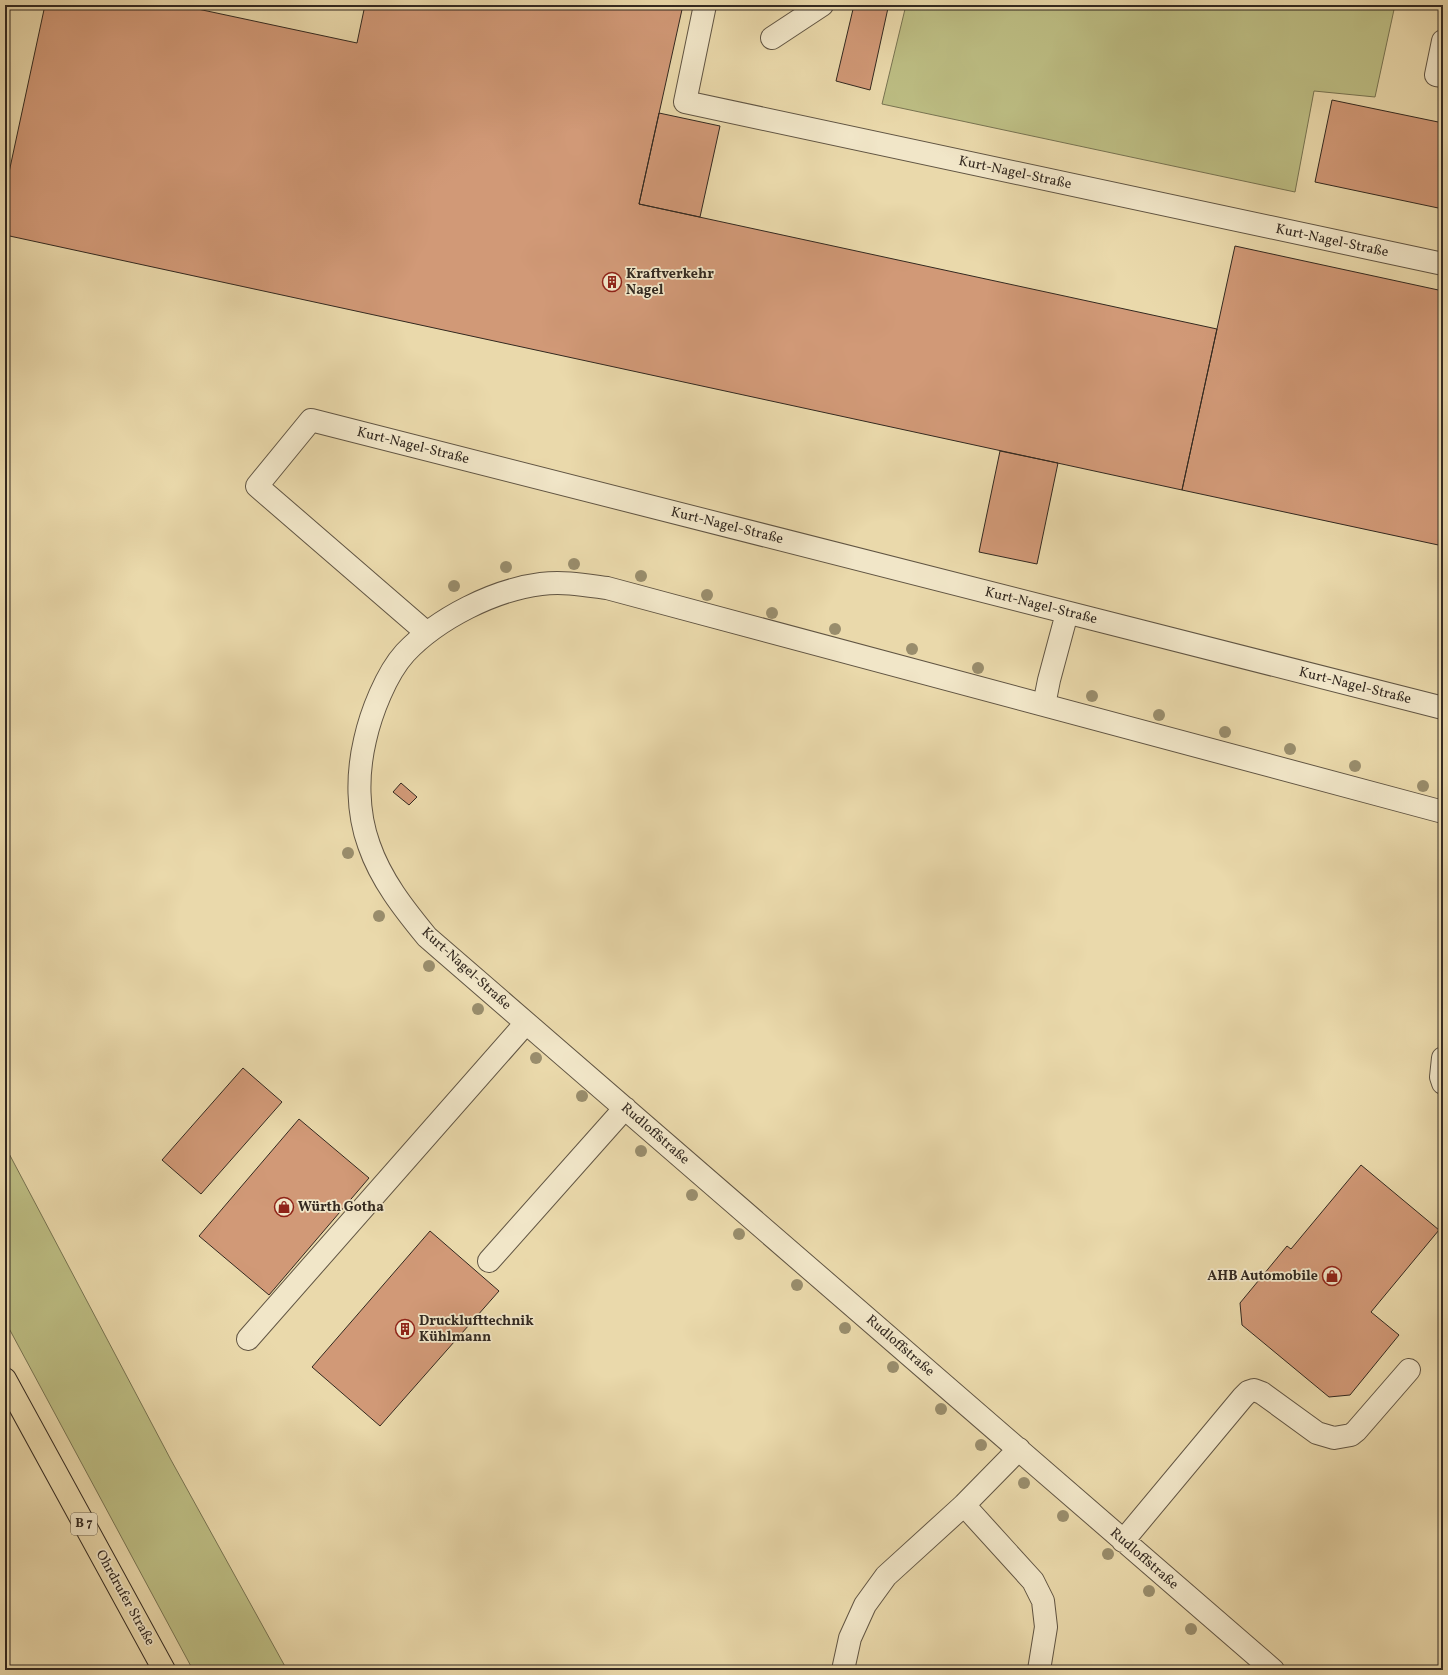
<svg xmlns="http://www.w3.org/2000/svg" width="1448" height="1675" viewBox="0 0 1448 1675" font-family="Vollkorn,serif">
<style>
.green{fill:#bdbe84;stroke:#787452}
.building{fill:#d19977;stroke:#332920}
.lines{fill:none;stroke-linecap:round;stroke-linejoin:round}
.minor-casing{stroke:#615543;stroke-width:24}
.major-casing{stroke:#332920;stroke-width:24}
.minor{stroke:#f1e6c8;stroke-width:22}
.major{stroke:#ead9ab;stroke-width:22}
.tree{fill:#998d6c}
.labels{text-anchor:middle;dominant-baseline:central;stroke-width:3.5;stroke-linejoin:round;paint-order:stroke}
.shield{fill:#f1e6c8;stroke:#6c6252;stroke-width:1}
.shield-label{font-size:13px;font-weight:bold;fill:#332920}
.street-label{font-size:14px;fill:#332920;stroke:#f1e6c8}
.poi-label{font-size:14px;font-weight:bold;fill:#332920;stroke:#f1e6c8;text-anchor:start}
</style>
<rect width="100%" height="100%" fill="#ead9ab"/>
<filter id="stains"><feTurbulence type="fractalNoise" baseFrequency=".005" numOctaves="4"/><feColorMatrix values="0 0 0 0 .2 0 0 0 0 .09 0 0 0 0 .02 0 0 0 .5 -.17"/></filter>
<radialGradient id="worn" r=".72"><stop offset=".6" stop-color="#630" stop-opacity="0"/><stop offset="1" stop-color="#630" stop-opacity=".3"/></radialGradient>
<path class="green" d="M906,5H1395L1375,97L1314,91L1295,192L882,104Z
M5,1146L171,1460L287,1670H193L5,1321Z"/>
<path class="building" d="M45,5H179L357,43L365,5H683L639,204L1217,329L1182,490L5,235V191Z
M854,5H878L888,8L870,90L836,81Z
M1332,100L1443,123V209L1315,182Z
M659,113L720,126L700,217L639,204Z
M1235,246L1443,291V546L1182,490Z
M1000,451L1058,463L1037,564L979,552Z
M401,783L417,797L409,805L393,792Z
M243,1068L282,1102L201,1194L162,1160Z
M299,1119L369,1178L269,1295L199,1236Z
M1361,1165L1439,1230L1371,1312L1399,1335L1350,1395L1329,1397L1242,1325L1240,1303L1287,1246L1291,1249Z
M430,1231L499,1291L380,1426L312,1367Z"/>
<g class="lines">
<g class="minor-casing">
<path id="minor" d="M705,5L685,102L1443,264
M772,38L822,5
M1443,41L1436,75L1443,76
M427,633L257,486L311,420L1443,708
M1044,705L1049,680L1067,613
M1443,1058L1441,1077L1443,1083
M489,1261L625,1108
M248,1339L526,1023
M964,1505L1033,1581L1043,1601L1046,1627L1039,1670
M1123,1541L1243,1397L1248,1392L1254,1390L1262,1393L1317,1433L1334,1438L1351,1435L1356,1431L1409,1370
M843,1670L850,1638L865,1605L886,1576L964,1505L1019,1449
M1273,1670L427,937C404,909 381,880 369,845C357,812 357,774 365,740C371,713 386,674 405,653C438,618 494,590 541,584C563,581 585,585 607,588L1443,812"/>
</g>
<g class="major-casing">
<path id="major" d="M5,1379L164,1670"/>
</g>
<use href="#minor" class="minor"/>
<use href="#major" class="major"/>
</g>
<g class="tree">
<circle cx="574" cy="564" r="6"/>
<circle cx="506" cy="567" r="6"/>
<circle cx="641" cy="576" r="6"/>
<circle cx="454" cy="586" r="6"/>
<circle cx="707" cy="595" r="6"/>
<circle cx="772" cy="613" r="6"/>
<circle cx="835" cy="629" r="6"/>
<circle cx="912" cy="649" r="6"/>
<circle cx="978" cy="668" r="6"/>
<circle cx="1092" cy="696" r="6"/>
<circle cx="1159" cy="715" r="6"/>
<circle cx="1225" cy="732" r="6"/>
<circle cx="1290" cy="749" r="6"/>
<circle cx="1355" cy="766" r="6"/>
<circle cx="1423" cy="786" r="6"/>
<circle cx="348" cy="853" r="6"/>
<circle cx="379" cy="916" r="6"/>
<circle cx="429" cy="966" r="6"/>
<circle cx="478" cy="1009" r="6"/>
<circle cx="536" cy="1058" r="6"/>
<circle cx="582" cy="1096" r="6"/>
<circle cx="641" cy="1151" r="6"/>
<circle cx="692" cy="1195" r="6"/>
<circle cx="739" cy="1234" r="6"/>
<circle cx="797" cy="1285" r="6"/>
<circle cx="845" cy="1328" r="6"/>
<circle cx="893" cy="1367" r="6"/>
<circle cx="941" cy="1409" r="6"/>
<circle cx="981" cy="1445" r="6"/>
<circle cx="1024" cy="1483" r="6"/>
<circle cx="1063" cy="1516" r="6"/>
<circle cx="1108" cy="1554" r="6"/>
<circle cx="1149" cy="1591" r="6"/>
<circle cx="1191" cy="1629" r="6"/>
</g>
<defs>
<g id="building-ring" transform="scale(1)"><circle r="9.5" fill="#f1e6c8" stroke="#8f2418" stroke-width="1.5"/><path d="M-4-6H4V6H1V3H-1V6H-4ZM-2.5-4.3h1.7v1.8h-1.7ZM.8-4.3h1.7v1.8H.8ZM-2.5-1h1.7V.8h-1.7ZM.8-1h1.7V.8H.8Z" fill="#8f2418"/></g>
<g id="shop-ring" transform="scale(1)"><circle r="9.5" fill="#f1e6c8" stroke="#8f2418" stroke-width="1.5"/><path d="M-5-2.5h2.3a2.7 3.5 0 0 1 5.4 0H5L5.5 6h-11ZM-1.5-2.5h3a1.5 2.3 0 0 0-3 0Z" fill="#8f2418"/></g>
</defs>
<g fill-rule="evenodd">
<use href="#building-ring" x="612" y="282"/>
<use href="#shop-ring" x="284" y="1207"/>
<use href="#shop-ring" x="1332" y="1276"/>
<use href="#building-ring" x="405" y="1329"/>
</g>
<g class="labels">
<rect class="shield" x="71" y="1513" width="26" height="22" rx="3"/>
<g class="shield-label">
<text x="84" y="1524">B 7</text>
</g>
<g class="street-label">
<text transform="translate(1015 173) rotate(12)">Kurt-Nagel-Straße</text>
<text transform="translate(1332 241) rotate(12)">Kurt-Nagel-Straße</text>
<text transform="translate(413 446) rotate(14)">Kurt-Nagel-Straße</text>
<text transform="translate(727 526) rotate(14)">Kurt-Nagel-Straße</text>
<text transform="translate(1041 606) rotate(14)">Kurt-Nagel-Straße</text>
<text transform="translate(1355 686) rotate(14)">Kurt-Nagel-Straße</text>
<text transform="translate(466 969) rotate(42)">Kurt-Nagel-Straße</text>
<text transform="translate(655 1134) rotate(41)">Rudloffstraße</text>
<text transform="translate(900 1346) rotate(41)">Rudloffstraße</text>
<text transform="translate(1144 1559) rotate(41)">Rudloffstraße</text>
<text transform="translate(125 1598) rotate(61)">Ohrdrufer Straße</text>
</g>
<g class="poi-label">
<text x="626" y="274">Kraftverkehr<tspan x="626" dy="16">Nagel</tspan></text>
<text x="298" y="1207">Würth Gotha</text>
<text x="1318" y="1276" text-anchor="end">AHB Automobile</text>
<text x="419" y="1321">Drucklufttechnik<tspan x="419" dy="16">Kühlmann</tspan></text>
</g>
</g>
<rect width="1448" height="1675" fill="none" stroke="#ead9ab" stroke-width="20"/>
<rect x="6" y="6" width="1436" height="1663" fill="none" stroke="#332920" stroke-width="2"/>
<rect x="10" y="10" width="1428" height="1655" fill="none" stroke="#332920"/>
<rect width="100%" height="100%" filter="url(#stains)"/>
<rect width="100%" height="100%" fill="url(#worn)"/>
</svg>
